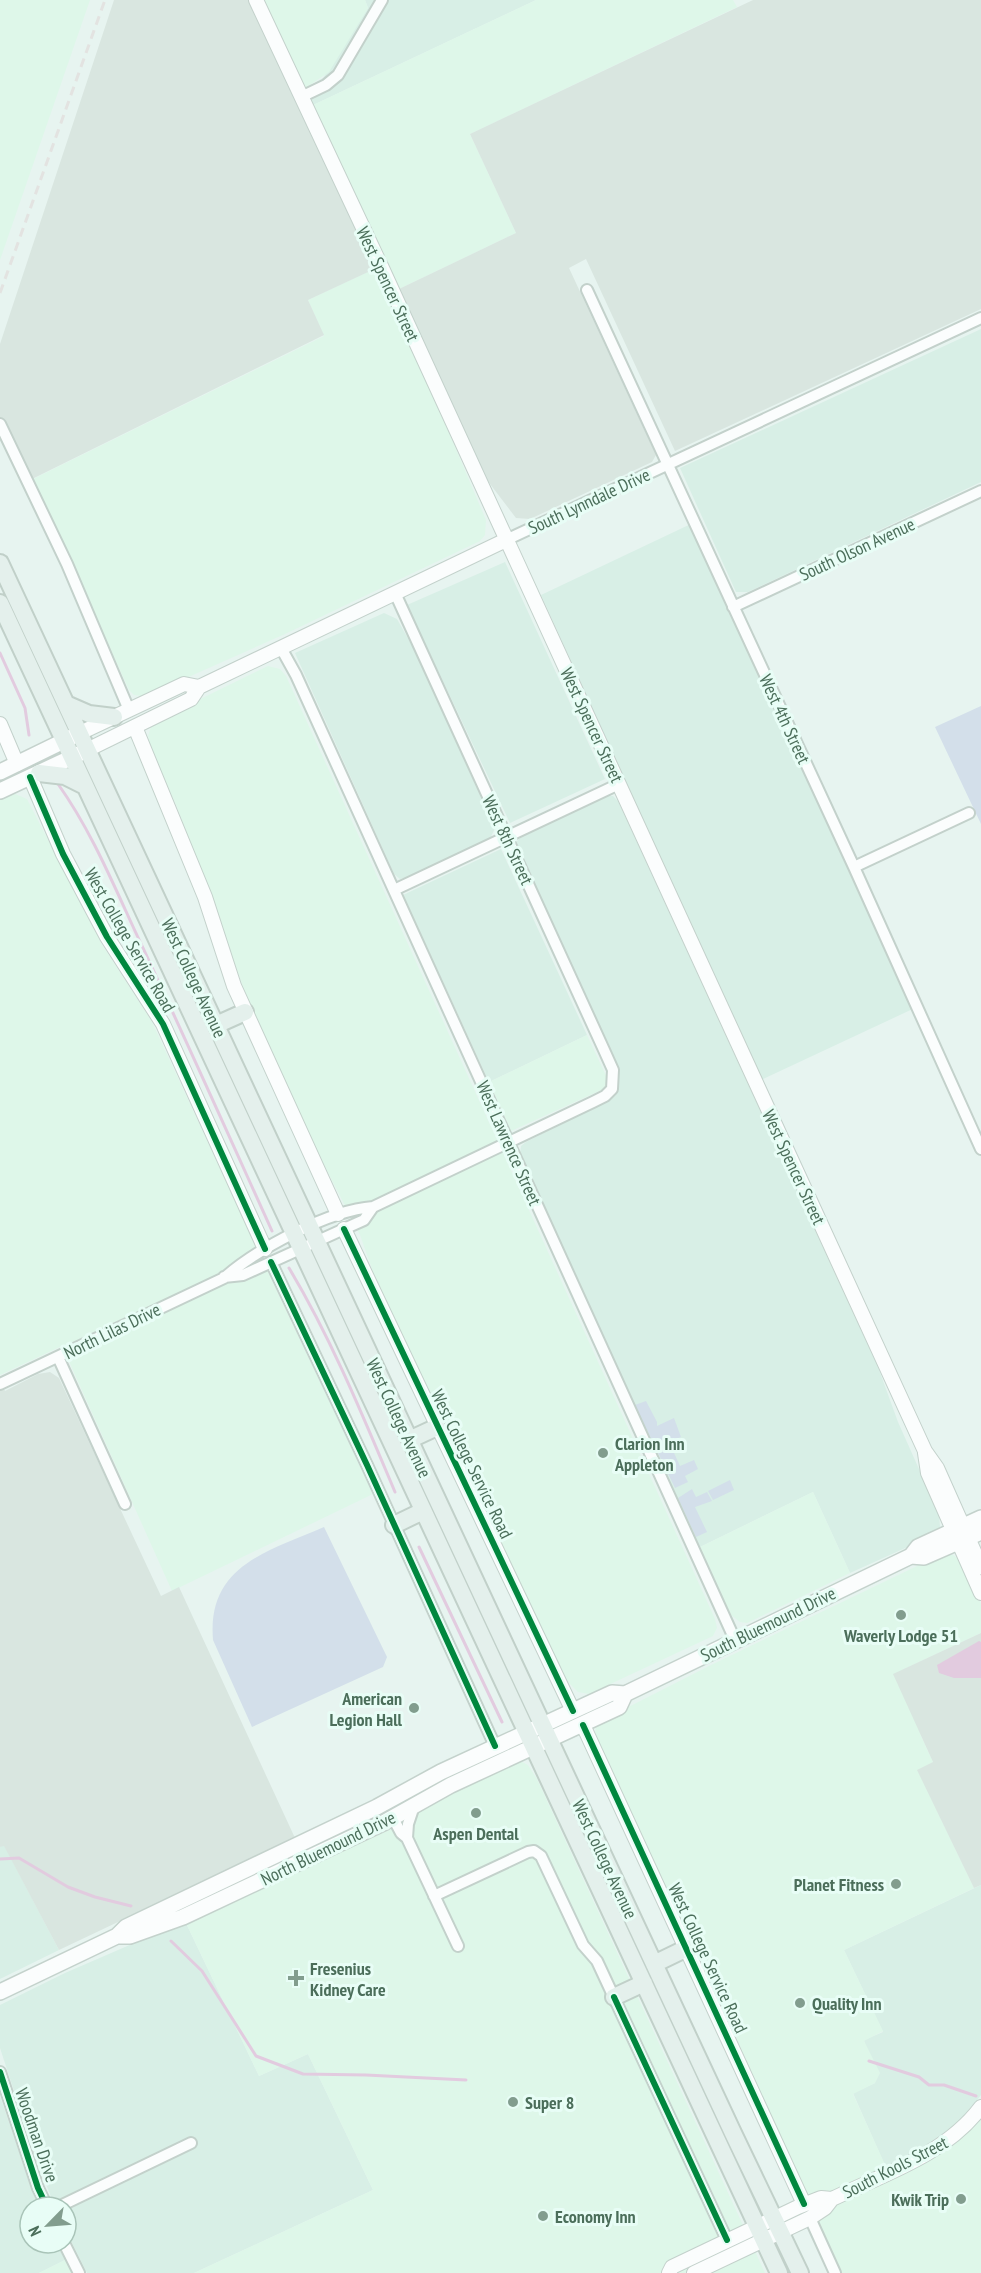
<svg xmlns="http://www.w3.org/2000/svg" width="981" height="2273" viewBox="0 0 981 2273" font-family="'PT Sans Narrow',sans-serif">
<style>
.residential{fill:#d8efe6}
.commercial{fill:#def7e9}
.industrial{fill:#d9e6e0}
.green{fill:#d3dfea}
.water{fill:#e2cbdf}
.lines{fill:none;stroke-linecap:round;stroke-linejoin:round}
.stream{stroke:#e2cbdf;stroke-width:3}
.minor-casing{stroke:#c3d1cb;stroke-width:14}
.tertiary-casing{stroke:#c3d1cb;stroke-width:16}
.secondary-casing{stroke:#c4d2cc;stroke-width:18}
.primary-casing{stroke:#c1d0c9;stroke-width:20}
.minor{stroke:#fbfdfd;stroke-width:10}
.tertiary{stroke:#fbfdfd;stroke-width:14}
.secondary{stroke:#fbfdfd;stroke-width:15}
.primary{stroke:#e4f0ec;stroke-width:16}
.rail{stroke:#e3e3e1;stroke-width:3;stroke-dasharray:9 6;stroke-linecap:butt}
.cycleway-casing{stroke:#e8fdf6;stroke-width:10}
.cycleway{stroke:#00873e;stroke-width:6}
.poi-dot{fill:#829d8e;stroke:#e8fdf6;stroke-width:2}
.labels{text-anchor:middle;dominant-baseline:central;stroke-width:6;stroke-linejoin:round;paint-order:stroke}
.street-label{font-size:18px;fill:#4b6e5a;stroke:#e8fdf6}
.poi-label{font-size:18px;font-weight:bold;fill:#4b6e5a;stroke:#e8fdf6;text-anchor:start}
</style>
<rect width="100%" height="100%" fill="#e7f4f0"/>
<path class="residential" d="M365,0H536L311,106L304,89L323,78L368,8Z
M981,329V482L748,592H736L680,468Z
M695,522L917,1007L761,1080L541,595Z
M505,562L605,779L510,823L407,605Z
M384,613L397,619L414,649L495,828L490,839L419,874L400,879L394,874L295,653Z
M608,796H613L618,801L878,1367L898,1422L939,1514L940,1527L934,1535L850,1573L813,1492L700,1547L520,1154L521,1146L526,1142L609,1100L616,1095L618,1090V1075L515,843L522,836Z
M501,849L587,1035L489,1082L403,895Z
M4,1845L59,1950L0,1979V1847Z
M981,1885V2095L958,2123L940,2138L886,2168L853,2093L875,2083L864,2040L883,2032L844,1950Z
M185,1921L259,2076L308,2054L373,2190L194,2273H87L66,2231V2207H55L37,2161L0,2048V2005L65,1973Z
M0,2096L38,2207H30V2243H56L65,2260L39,2273H0Z"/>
<path class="commercial" d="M0,0H90L0,260Z
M262,0H365L368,8L329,72L304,89Z
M536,0H733L737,7L470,134L516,233L399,289L311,106Z
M374,269L447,428L486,520L485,535L480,541L285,634L148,695L141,696L134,695L129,690L33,479L324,336L308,300Z
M268,666L280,669L286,676L715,1619L717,1628L713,1636L589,1694L578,1692L568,1682L552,1656L496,1534L376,1280L360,1235L320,1157L248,1000L177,807L150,746L148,736L151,727L176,711Z
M13,793L27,799L101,943L152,1022L273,1283L373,1494L172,1591L62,1346L0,1375V798Z
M587,1035L609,1082L608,1087L511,1131L489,1082Z
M813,1492L850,1573L747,1623L740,1622L731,1615L700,1547Z
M940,1555H953L962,1561L981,1604V1633L902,1670L921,1736L933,1762L918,1771L974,1888L844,1950L883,2031L864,2041L880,2073L875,2083L853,2094L892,2180L952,2146L981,2117V2273H842L722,2006L603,1752L595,1732L597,1723L709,1666Z
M520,1761L528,1765L537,1779L765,2273H194L373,2190L308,2054L259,2076L185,1921Z
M71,2257L79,2273H39Z"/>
<path class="industrial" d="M114,0H256L381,266L308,300L324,335L28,481L0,424V344Z
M753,0H981V309L675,451L586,259L569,268L656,455L652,462L530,519L516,518L487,480L399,289L516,233L470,134Z
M50,1372L59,1378L161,1596L179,1587L295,1838L59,1950L4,1846L0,1847V1381L5,1391L38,1374Z
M981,1633V1885L974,1888L917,1770L933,1762L893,1674Z"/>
<path class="green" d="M981,706V824L935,727Z
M646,1401L657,1422V1426L674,1418L681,1437L669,1442L680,1466L694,1460L698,1469L685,1476L688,1482L675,1488L635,1405Z
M730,1480L734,1490L713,1500L708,1491Z
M692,1489L696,1497L707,1492L712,1501L695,1507L707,1532L696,1537L678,1498Z
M324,1527L387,1657L383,1667L252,1727L213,1640C207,1565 267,1552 324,1527Z"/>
<path class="water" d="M979,1641L981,1642V1678H954L939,1673L937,1665Z"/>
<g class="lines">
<path class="stream" d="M0,653L25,708L29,735
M58,784C93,833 116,891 142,946C186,1040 229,1136 272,1231
M289,1268C331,1338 363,1416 395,1492
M419,1547L502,1722
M0,1859L19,1858L68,1887L95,1897L131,1906
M171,1941L202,1971L256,2056L303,2074L366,2075L466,2080
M869,2061L919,2077L929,2085H944L976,2096"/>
<g class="minor-casing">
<path id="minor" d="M301,97L326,85L338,75L382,0
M587,290L854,867L981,1149
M0,424L67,564L129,710
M506,540L981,318
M733,607L981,491
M281,648L296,675L735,1640
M854,867L969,813
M394,890L619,784
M271,1262L367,1465L495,1746
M224,1277L243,1275L344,1229L364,1220L373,1207
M58,1357L125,1504
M0,1384L224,1278C257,1249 329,1210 373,1207L593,1102L605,1096L612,1089L613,1070L604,1050L395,593
M393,1818L401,1833L407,1838L458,1946
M407,1838L408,1824L414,1806
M434,1896L528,1852L534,1851L541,1856L583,1945L597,1961L727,2240
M0,2072L38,2188L47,2207
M58,2207L191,2143
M810,2218L835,2273
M64,2243L79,2273"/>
</g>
<g class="tertiary-casing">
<path id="tertiary" d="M256,0L381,266L925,1451L937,1468L981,1567
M0,724L17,764
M135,727L205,897L234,986L338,1214
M80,733L184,684L199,687
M87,750L191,699L199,687L506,540
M30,777L63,854L107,937L163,1024L265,1249
M344,1229L573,1711
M925,1453L928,1473L981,1593
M583,1725L804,2204
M669,2273L672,2267L798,2207L821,2198L832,2199
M694,2273L810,2218L825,2208L832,2199C884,2174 945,2155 981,2107"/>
</g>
<g class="secondary-casing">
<path id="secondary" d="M0,772L80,733
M0,791L81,753
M911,1556L924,1557L981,1532
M117,1936H130L183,1917L385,1822L451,1785L619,1707L625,1694
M0,1992L117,1936L126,1927L377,1807L441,1772L612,1693L625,1694L911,1556L918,1547L981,1518"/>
</g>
<g class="primary-casing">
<path id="primary" d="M0,563L733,2133L800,2273
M0,603L779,2273
M66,704L89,714L114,717
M39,773L65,776L85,786
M216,1025L245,1012
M409,1440L437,1427
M394,1525L423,1511
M654,1964L687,1948
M614,1997L644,1983"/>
</g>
<use href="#minor" class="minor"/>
<use href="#tertiary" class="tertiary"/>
<use href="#secondary" class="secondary"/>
<use href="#primary" class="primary"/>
<path class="rail" d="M0,293L105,0"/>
<g class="cycleway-casing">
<path id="cycleway" d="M30,777L63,854L107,937L163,1024L265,1249
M344,1229L573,1711
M271,1262L367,1465L495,1746
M583,1725L804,2204
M614,1997L727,2240
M0,2072L38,2188L47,2207"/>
</g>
<use href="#cycleway" class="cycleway"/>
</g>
<g class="poi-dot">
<circle cx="603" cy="1453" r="6"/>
<circle cx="901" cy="1615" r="6"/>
<circle cx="414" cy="1708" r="6"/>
<circle cx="476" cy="1813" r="6"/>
<circle cx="896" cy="1884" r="6"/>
<path d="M293 1969h6v6h6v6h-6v6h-6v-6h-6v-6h6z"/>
<circle cx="800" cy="2003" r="6"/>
<circle cx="513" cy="2102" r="6"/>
<circle cx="961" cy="2199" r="6"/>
<circle cx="543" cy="2216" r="6"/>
</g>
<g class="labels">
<g class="street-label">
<text transform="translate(388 284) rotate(65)">West Spencer Street</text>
<text transform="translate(589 501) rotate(-25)">South Lynndale Drive</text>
<text transform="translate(857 549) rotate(-25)">South Olson Avenue</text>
<text transform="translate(785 719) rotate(65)">West 4th Street</text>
<text transform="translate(592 725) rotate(65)">West Spencer Street</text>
<text transform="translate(508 840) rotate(65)">West 8th Street</text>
<text transform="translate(130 940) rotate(60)">West College Service Road</text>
<text transform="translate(194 978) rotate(65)">West College Avenue</text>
<text transform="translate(509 1143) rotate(66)">West Lawrence Street</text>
<text transform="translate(794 1167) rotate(65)">West Spencer Street</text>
<text transform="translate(112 1331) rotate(-26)">North Lilas Drive</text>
<text transform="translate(399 1418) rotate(65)">West College Avenue</text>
<text transform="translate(472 1464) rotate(64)">West College Service Road</text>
<text transform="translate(768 1624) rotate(-26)">South Bluemound Drive</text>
<text transform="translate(328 1848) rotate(-26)">North Bluemound Drive</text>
<text transform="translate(605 1859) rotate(65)">West College Avenue</text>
<text transform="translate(708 1958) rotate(65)">West College Service Road</text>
<text transform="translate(37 2135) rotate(71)">Woodman Drive</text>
<text transform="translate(895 2167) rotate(-27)">South Kools Street</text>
</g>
<g class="poi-label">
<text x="615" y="1443">Clarion Inn<tspan x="615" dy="21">Appleton</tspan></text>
<text x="901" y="1635" text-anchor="middle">Waverly Lodge 51</text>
<text x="402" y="1698" text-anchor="end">American<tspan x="402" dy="21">Legion Hall</tspan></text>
<text x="476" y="1833" text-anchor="middle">Aspen Dental</text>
<text x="884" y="1884" text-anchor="end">Planet Fitness</text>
<text x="310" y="1968">Fresenius<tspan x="310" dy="21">Kidney Care</tspan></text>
<text x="812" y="2003">Quality Inn</text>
<text x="525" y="2102">Super 8</text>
<text x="949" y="2199" text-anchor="end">Kwik Trip</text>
<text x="555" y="2216">Economy Inn</text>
</g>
</g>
<g transform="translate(48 2225) rotate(245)"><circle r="28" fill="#e8fdf6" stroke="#a9c4b8" stroke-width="1.5"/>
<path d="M0-4.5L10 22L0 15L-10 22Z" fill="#829d8e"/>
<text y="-9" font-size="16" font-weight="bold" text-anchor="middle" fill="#4b6e5a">N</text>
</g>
</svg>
